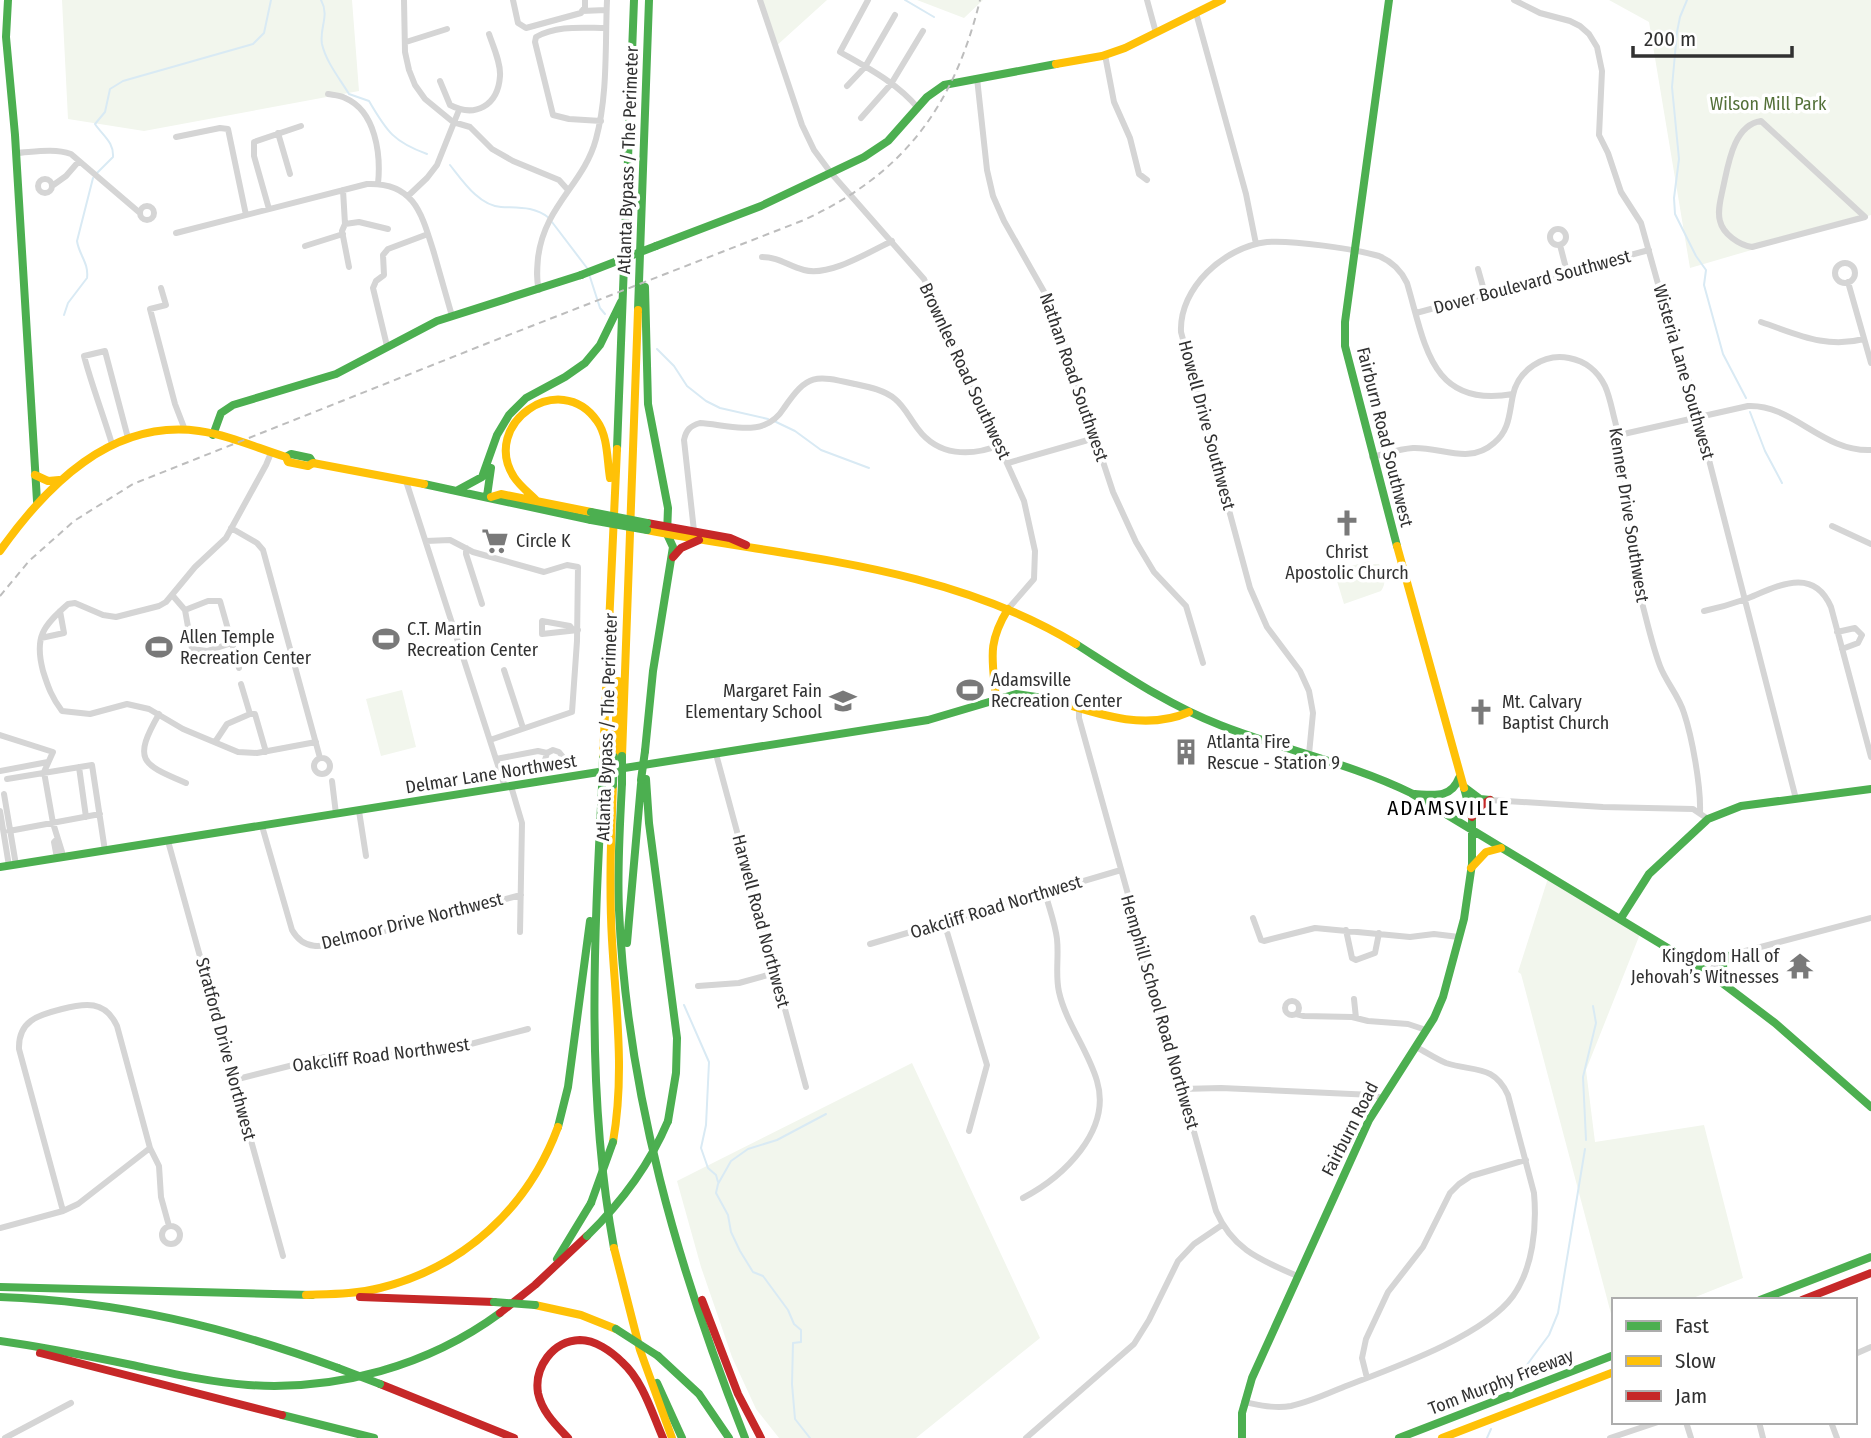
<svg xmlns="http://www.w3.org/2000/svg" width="1871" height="1438" viewBox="0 0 1871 1438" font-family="'Fira Sans Condensed',sans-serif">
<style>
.green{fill:#f2f6ed}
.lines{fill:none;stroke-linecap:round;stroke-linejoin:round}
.stream{stroke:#d9eaf4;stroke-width:2}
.street{stroke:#d5d5d5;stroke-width:6}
.fast{stroke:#4caf50;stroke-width:8}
.slow{stroke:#ffc107;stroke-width:8}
.jam{stroke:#c62828;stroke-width:8}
.rail{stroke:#bdbdbd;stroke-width:2;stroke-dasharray:7 5;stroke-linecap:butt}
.fast-bridge{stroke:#4caf50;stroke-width:8}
.labels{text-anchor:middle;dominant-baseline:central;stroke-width:7;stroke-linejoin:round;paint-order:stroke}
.park-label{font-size:18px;fill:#547139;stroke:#fff}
.street-label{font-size:18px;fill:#313131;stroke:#fff}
.poi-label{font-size:18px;fill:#313131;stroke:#fff;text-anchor:start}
.quarter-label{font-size:21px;letter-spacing:2px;fill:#000;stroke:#fff}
</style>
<rect width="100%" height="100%" fill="#fff"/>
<path class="green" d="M62,0H352L359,91L144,131L68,119Z
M757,0H827L774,48Z
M917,0H983L964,18Z
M1609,0H1871V215L1690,268L1649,22Z
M1369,561L1371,564H1379C1385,573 1387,582 1381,591L1344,604L1334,571Z
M402,690L416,747L381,756L366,699Z
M1550,872L1642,929L1586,1070L1595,1142L1704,1125L1743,1278L1688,1300H1614V1325L1521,974L1518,972Z
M912,1063L1040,1338L916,1438H779L756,1409L732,1357L701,1267L677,1181Z"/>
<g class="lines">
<path class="stream" d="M321,0C330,16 319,28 322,44C326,62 340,79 349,94L369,101C387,132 394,142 427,154
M905,0L934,17
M1687,0L1680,17L1677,32L1672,87L1679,159L1674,198L1675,214L1696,256L1706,270L1704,285L1723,354L1746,398
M450,165C462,180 479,206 501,207C518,208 534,206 549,218
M97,173L113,157C114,142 103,136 95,124L105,112L110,89L123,81L253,44L264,33L271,0
M552,222L587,268
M590,277L600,308L605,314
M64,315L68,303L87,278C89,263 79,255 77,241L93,178
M657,349L674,366L687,386L706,401L720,408L768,419
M1750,412L1765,451L1782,483
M774,421L795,431L821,450L869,468
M684,1005L709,1062L706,1125L701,1148L708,1168L716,1175L718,1182
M1586,1140L1583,1077L1596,1023L1593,1006
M1521,1373L1549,1335L1558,1313L1585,1149
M810,1438L795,1419L792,1384L793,1343L801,1342V1330L794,1324L788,1310L763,1276L753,1272L740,1251L731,1232L728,1215L716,1193L718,1184L731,1161L748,1149L777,1140L826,1114
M1487,1438L1491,1429"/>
<path class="street" d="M404,0L405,52L409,70L415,85L425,99L453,122L470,127L492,149L513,161L559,180L568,190
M513,0L518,23L526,28L581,13L585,7V0
M760,0L802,125L814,150L831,173L924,279L1024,501L1035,551L1034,579L1008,609
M868,0L840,52C868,68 897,83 918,108
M1147,0L1156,33
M1514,0L1540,13L1570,21L1580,26L1589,34L1597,47L1602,71L1599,135L1608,153L1621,192L1641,223L1667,316L1688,378L1796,799
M582,11L606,10
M1196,13L1246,194L1256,244
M406,42L447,29
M1105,55L1114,102L1130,138L1139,174L1147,180
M977,78L987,170L993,196L1004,221L1051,304L1113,492L1136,542L1154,572L1186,606L1203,663
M440,81L450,105C475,118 498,106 500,76C501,63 493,46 489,34
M847,86L865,67L895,15
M328,94C333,95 340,95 345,98C376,111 381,155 378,184
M861,118L891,84L923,31
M601,121L569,119L553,115L535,42L536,37C557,25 582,28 606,28
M1761,121L1865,217L1752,247C1739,245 1723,234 1720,221C1717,211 1721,198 1723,188C1728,166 1733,125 1761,121Z
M278,133L290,174
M176,137L220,128L228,129L246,215
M16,153C34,152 54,148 71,154L140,213
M38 186a7 7 0 1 1 14 0a7 7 0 1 1-14 0Z
M52,186L66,176L79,161
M343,190L345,224
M408,196L427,178L437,165L459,110
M140 213a7 7 0 1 1 14 0a7 7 0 1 1-14 0Z
M269,209L254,156V142L301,126
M1550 237a8 8 0 1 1 16 0a8 8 0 1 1-16 0Z
M176,233L367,184C415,182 422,215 434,253C440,274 446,295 452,316
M1560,245L1567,272
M305,246L343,234
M762,257C779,257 788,266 804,270C829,277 869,252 892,241
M1835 273a10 10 0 1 1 20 0a10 10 0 1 1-20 0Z
M349,267L342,231L345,224L359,222L388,229
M1478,269L1485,294
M1848,282L1871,363
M161,288L166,305L150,309L175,404L185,430
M539,290C536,279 537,269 538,258C544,206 584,184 596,139C608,95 605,45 607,0
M1416,313L1649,250
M1761,322C1797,334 1825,349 1864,339
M387,346L373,288L376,281L384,275L383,255L388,249L428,234
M1619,435L1748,406C1793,404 1822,452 1871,450
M112,444C103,414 92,386 84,356L105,351L128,438
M271,453L266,465L226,538L195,567L166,602L159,606L116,617L103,615L75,603L68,604C43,626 34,637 43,671C48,687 52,698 62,711L90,714L127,704L149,709L183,729L238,752L257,753L316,742
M1372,457C1385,454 1399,449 1413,448C1442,447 1469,465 1494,443C1510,430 1509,413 1513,395C1518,370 1544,353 1569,358C1585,361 1598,371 1605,386C1610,397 1612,410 1615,421C1630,480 1627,541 1641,599C1647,621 1652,645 1660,666C1666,682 1679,696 1684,713C1692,737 1701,786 1700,812
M1008,463L1095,438
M406,481L505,787
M1832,526L1871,544
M231,528L257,543L263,550L320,758
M694,531L684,440C686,430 690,426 700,423C719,424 746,432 764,425C772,422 779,416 784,408C808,373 815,375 855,384C869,387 884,390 895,399C905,407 910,419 918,429C938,456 970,457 1000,445
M426,541L450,540L473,552L544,572L567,565L578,567L577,641L572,712L490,740
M466,548V554L482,604
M173,596L185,610
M185,610L208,601H220L239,668
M185,610L192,649L207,651L232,643
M1704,611C1718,608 1732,604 1746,599C1776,587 1813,565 1831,607L1871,757
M573,630L570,626L542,621V634L578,630
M1837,632L1855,628L1862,635L1858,643L1842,649
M41,638L64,633L60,611
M504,670L523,728
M241,684L250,714H255L266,752
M1079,708V718L1216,1211C1233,1250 1261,1260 1297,1276
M159,714C132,761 142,764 186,783
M0,735L53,752L44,772L53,823L62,852L60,858
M215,742L227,724L250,714
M716,754L806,1087
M1309,754L1313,713L1309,691L1300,671L1267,627L1250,588L1181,332C1179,288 1224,247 1267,242C1292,240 1355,249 1379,256C1393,262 1401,270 1407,283C1425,343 1430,409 1513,394
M314 766a8 8 0 1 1 16 0a8 8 0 1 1-16 0Z
M496,759L538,751L547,753L553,750L559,752L563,757L561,764L555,767L549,766L545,760L547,753
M79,767L86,817
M0,771L48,762
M7,779L92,765L105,851
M332,781L336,814
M511,786L522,823L520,932
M4,794L16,865
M1490,800L1603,807L1693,809L1708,819
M0,811L9,866
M359,811L366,856
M262,826L292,930C305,953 325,946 346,941L521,895
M9,831L100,814
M57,839L54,842L56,853L60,858
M168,841L283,1256
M1253,918L1261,940L1264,941L1315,928L1410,937L1434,934L1459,937
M944,922L987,1065L969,1131
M1346,930L1352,958L1356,960L1375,953L1379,933
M870,944L1121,870
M1709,973L1718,962L1730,955L1871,918
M698,986L739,983L775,973
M1354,999L1356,1018
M1285 1008a7 7 0 1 1 14 0a7 7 0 1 1-14 0Z
M1296,1014L1304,1016L1352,1017L1368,1021L1408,1024L1426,1030
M234,1080L325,1057L411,1054L448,1050L528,1029
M1182,1089L1221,1088L1373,1095L1382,1098
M1023,1198C1063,1177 1112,1131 1097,1081C1088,1050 1066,1023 1059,992C1055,975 1059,957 1057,939C1055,923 1049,908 1045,892
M63,1211L19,1049C18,1021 38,1015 62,1009C85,1003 105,1000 117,1026L150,1148L159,1166L161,1197L169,1226
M162 1235a9 9 0 1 1 18 0a9 9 0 1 1-18 0Z
M0,1228L63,1211L78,1204L150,1148
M1855,1354L1871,1347
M1367,1378L1362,1358L1366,1339L1388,1292L1423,1247L1450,1193L1459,1184L1471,1176L1526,1160
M1244,1402C1260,1405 1275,1409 1291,1406C1310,1402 1329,1393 1346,1386C1393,1368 1484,1336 1513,1296C1533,1268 1537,1227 1534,1193L1508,1095C1494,1064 1473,1072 1446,1063C1436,1059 1426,1052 1416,1047
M1686,1422L1691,1438
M1759,1422L1763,1438
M1831,1422L1837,1438
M5,1438L71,1403
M1026,1438L1134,1344L1149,1320L1178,1261L1194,1244L1222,1225
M1610,1438L1658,1422"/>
<path class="fast" d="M8,0L6,37L15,135L37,501
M1389,0L1345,322V346L1397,546
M656,246L761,206L864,157L888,141L927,97L944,85L1056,64
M645,287L648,404L668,508L667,534L673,547L653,671L645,751
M638,310L649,0
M213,435L221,413L233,405L336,374L437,321L581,275
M617,449L634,0
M286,457L291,454L310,458L313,463
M424,484L591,520
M458,490L482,477L497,435L509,415L526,398L565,377L585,363L600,345L621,302
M487,496L491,468
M1076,644C1123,674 1168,705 1220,725C1283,750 1350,763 1411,793L1709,973L1775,1023L1871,1107
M618,769L928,720L1016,694L1050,699
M646,779L649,823L677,1038L676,1073L668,1121
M622,783C620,825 617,868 619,910C627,1093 678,1269 745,1438
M602,787C594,942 586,1095 614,1248
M1464,787L1480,799L1490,800
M1415,794C1433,795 1451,799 1459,778
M0,867L605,771
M1621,918L1649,874L1708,819L1741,806L1871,789
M627,943L641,784
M1724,984L1723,964L1728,956
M558,1127L568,1087L590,921
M557,1259L591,1203
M0,1287L312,1295
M0,1297C120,1301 226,1327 338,1368
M1760,1300L1871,1257
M0,1341C44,1347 88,1356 132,1365C170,1373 209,1382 248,1385C337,1391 428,1366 500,1313
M658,1356L699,1394L729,1438
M657,1383L682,1438
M282,1415L374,1438
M1242,1438V1413L1252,1378L1369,1120L1434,1018L1443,997L1464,919L1472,864V817L1464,788
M1399,1438L1614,1355"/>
<path class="slow" d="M1056,64L1102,56L1125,48L1222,0
M35,475L48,481L59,480
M491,497L501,494L591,512
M536,500C529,493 519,485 514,477C480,424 560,368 597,421C608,436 607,460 610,478
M647,530C792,558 946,565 1076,644
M1397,546L1464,788
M0,551C46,486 111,419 199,431C229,435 257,448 286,457L288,462L308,466L313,463L424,484
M1050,699C1095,713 1144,732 1189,712
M996,700C993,660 986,645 1008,609
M622,756L638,310
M614,757L618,681
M603,758L617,449
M613,785C611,837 609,888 612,940C616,1008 625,1074 613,1142
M1471,868L1486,852L1501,848
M614,1248L640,1350L672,1438
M306,1295C331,1294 356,1294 380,1288C464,1267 528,1208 558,1127
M535,1305L581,1315L616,1329
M1442,1438L1614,1372"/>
<path class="jam" d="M647,523L730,538L746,545
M673,557L681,548L699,540
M1472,817L1482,805L1490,800
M360,1297L494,1302
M702,1300L738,1394L761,1438
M1802,1300L1871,1273
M500,1313L535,1285L587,1236
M40,1353L282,1415
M380,1384L514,1438
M568,1438C556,1425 542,1412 538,1393C534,1368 552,1341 580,1340C595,1340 611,1351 622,1362C643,1381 652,1413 663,1438"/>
<path class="rail" d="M0,596L29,561L74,521L133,484L488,343L804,220C904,174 954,106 980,0"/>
<path class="fast-bridge" d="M581,275L656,246
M591,512L647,523
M591,520L647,530
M622,756V783
M641,780L645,751
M613,785L614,757
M602,787L603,758
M591,1203L613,1142
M587,1236C622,1202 649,1166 668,1121
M494,1302L535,1305
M616,1329L658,1356
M338,1368L380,1384"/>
</g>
<defs>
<g id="church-bare" transform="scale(2.1)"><path d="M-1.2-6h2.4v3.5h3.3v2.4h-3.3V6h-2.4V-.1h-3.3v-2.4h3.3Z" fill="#797979" stroke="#fff" stroke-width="2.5" paint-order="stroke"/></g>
<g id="supermarket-bare" transform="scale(2.1)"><path d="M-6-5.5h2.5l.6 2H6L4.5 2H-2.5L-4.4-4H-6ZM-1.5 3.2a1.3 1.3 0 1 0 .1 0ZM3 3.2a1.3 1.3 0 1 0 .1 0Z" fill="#797979" stroke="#fff" stroke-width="2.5" paint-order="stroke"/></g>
<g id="stadium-bare" transform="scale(2.1)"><path d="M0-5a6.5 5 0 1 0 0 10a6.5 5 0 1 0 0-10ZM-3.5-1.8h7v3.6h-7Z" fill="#797979" stroke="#fff" stroke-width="2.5" paint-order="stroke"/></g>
<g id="school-bare" transform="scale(2.1)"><path d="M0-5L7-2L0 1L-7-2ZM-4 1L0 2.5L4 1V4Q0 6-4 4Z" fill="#797979" stroke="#fff" stroke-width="2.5" paint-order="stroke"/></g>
<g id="building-bare" transform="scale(2.1)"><path d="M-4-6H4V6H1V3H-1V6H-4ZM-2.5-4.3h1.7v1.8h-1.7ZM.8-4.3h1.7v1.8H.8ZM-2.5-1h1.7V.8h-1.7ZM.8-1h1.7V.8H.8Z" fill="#797979" stroke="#fff" stroke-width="2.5" paint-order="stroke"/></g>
<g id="temple-bare" transform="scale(2.1)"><path d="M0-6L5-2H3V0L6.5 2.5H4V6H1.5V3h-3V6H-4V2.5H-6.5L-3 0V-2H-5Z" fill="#797979" stroke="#fff" stroke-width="2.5" paint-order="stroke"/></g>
</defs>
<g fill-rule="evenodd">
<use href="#church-bare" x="1347" y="523"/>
<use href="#supermarket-bare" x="495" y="541"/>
<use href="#stadium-bare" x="386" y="639"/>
<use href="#stadium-bare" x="159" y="647"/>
<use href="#stadium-bare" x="970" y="690"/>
<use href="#school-bare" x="843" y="701"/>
<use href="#church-bare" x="1481" y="712"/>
<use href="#building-bare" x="1186" y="752"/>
<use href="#temple-bare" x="1800" y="966"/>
</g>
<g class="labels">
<g class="park-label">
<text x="1768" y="104">Wilson Mill Park</text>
</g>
<g class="street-label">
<text transform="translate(628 160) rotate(-88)">Atlanta Bypass / The Perimeter</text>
<text transform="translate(1532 282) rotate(-15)">Dover Boulevard Southwest</text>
<text transform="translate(965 371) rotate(65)">Brownlee Road Southwest</text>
<text transform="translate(1684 372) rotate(74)">Wisteria Lane Southwest</text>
<text transform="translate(1074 377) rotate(71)">Nathan Road Southwest</text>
<text transform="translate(1207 425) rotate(75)">Howell Drive Southwest</text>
<text transform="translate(1385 437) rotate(76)">Fairburn Road Southwest</text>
<text transform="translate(1629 515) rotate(81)">Kenner Drive Southwest</text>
<text transform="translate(607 727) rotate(-88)">Atlanta Bypass / The Perimeter</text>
<text transform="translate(491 774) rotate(-9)">Delmar Lane Northwest</text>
<text transform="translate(996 907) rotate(-17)">Oakcliff Road Northwest</text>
<text transform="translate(412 921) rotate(-14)">Delmoor Drive Northwest</text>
<text transform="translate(761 921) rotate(75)">Harwell Road Northwest</text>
<text transform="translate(1160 1012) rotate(74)">Hemphill School Road Northwest</text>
<text transform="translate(226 1049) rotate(75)">Stratford Drive Northwest</text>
<text transform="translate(381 1055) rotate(-7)">Oakcliff Road Northwest</text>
<text transform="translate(1350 1129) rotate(-63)">Fairburn Road</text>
<text transform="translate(1501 1382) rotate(-21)">Tom Murphy Freeway</text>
</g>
<g class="poi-label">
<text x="516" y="541">Circle K</text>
<text x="1347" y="552" text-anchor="middle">Christ<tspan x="1347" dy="21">Apostolic Church</tspan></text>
<text x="407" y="629">C.T. Martin<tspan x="407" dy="21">Recreation Center</tspan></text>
<text x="180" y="637">Allen Temple<tspan x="180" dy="21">Recreation Center</tspan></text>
<text x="991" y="680">Adamsville<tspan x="991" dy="21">Recreation Center</tspan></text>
<text x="822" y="691" text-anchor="end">Margaret Fain<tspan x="822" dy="21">Elementary School</tspan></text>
<text x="1502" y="702">Mt. Calvary<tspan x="1502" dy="21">Baptist Church</tspan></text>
<text x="1207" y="742">Atlanta Fire<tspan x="1207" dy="21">Rescue - Station 9</tspan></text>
<text x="1779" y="956" text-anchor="end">Kingdom Hall of<tspan x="1779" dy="21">Jehovah’s Witnesses</tspan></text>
</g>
<g class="quarter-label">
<text x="1449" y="808">ADAMSVILLE</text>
</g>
</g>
<rect x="1612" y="1298" width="245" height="126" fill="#ffffff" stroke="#adadad" stroke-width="2"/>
<rect x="1626" y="1321" width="35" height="10" fill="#4caf50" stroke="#adadad" stroke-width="2"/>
<text x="1675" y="1333" font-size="21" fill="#313131">Fast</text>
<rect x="1626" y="1356" width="35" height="10" fill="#ffc107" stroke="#adadad" stroke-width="2"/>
<text x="1675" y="1368" font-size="21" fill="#313131">Slow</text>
<rect x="1626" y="1391" width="35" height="10" fill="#c62828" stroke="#adadad" stroke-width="2"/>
<text x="1675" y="1403" font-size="21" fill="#313131">Jam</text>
<path d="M1633 46v10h159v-10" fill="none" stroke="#313131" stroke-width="3.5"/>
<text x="1644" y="46" font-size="21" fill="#313131" stroke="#ffffff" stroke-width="5" paint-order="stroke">200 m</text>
</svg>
